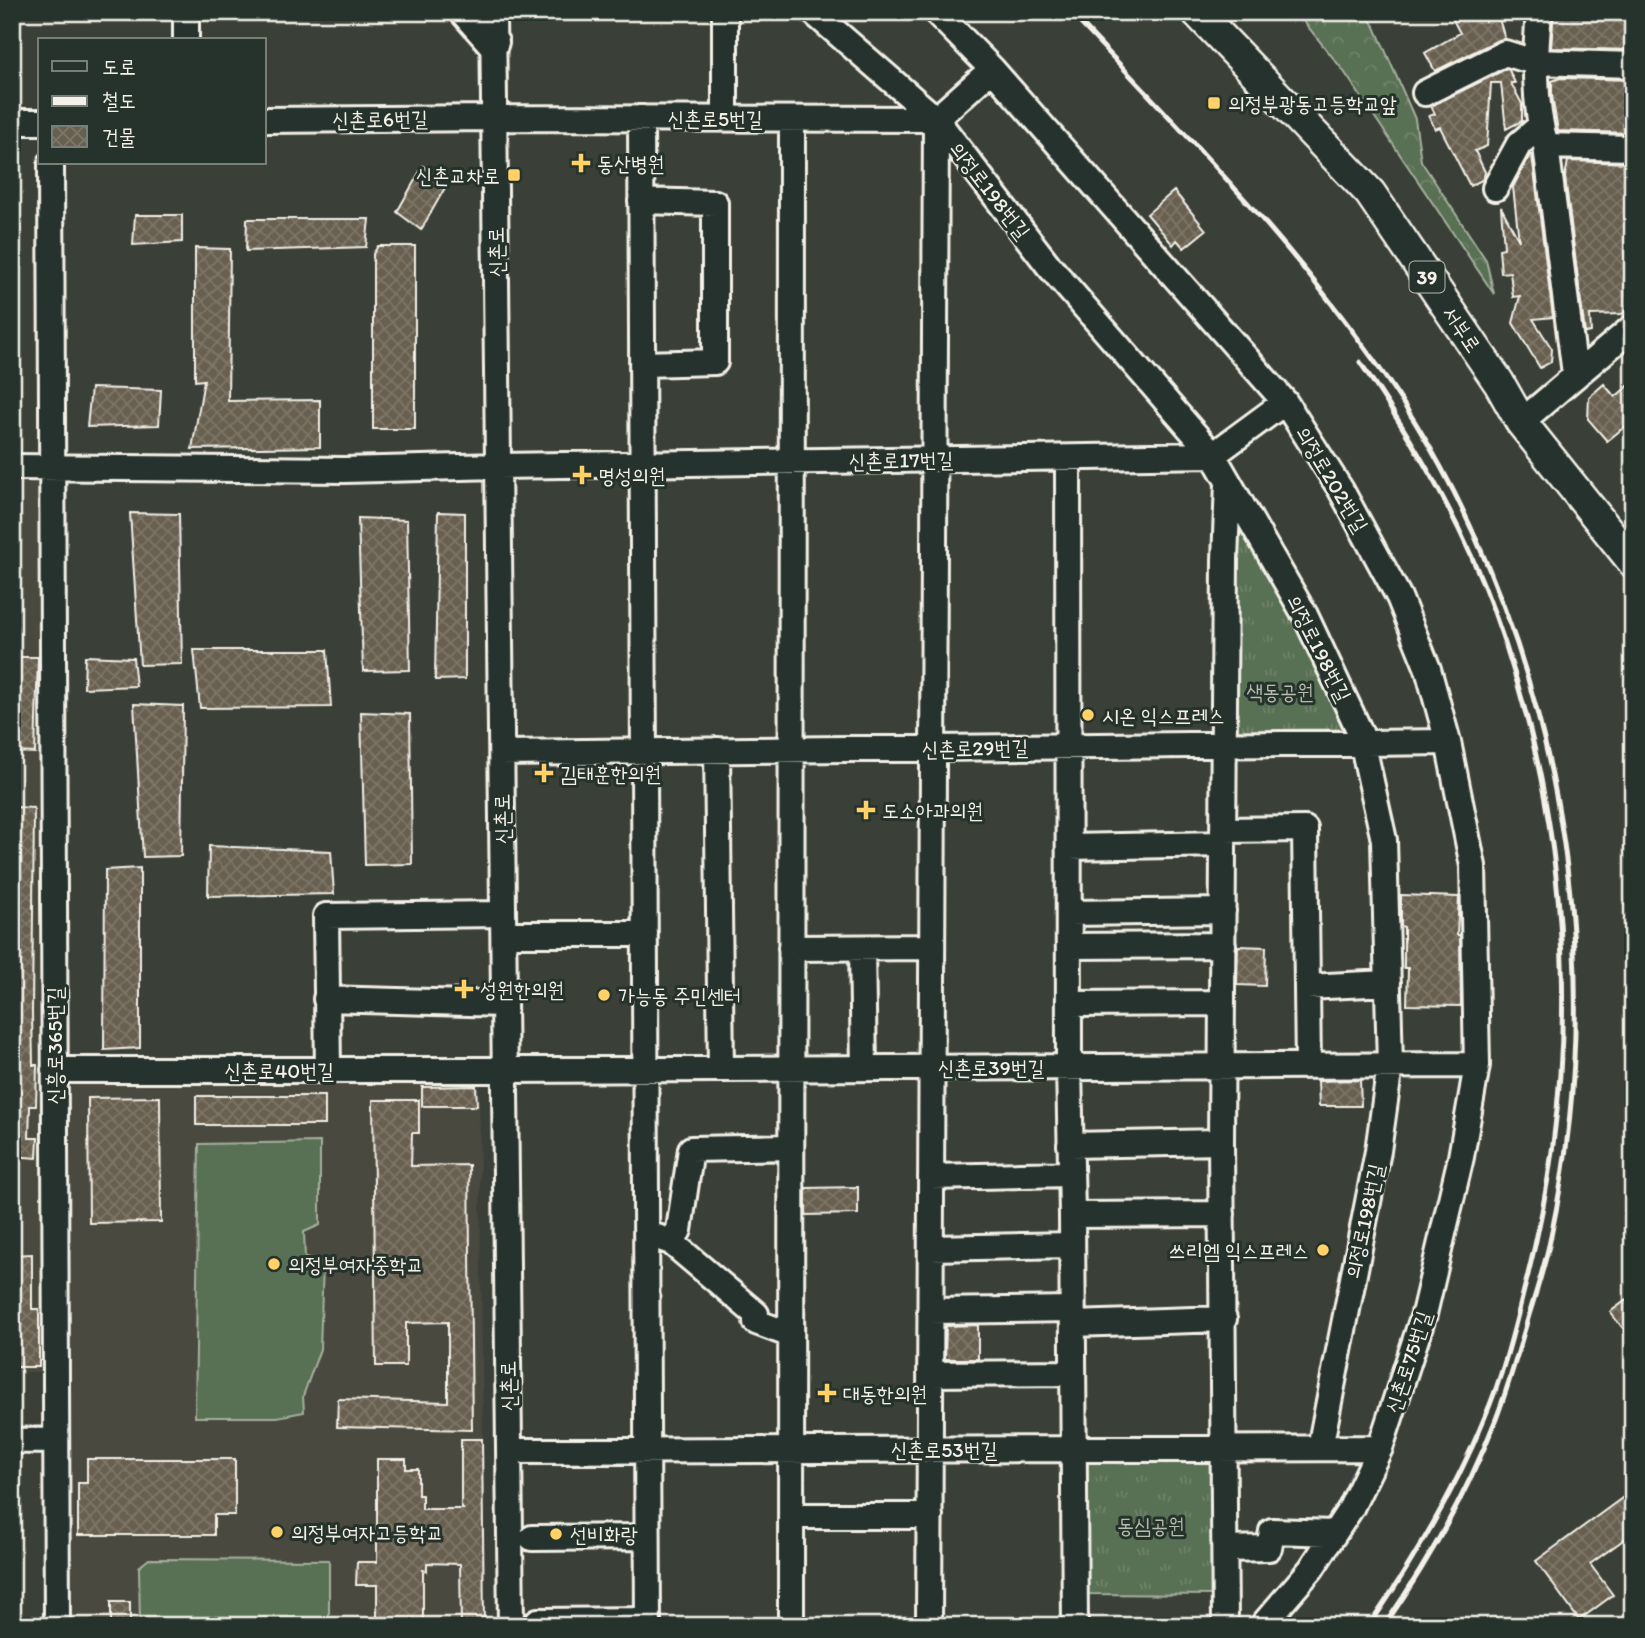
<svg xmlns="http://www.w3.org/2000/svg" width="1645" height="1638" viewBox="0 0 1645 1638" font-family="Itim,'Poor Story',sans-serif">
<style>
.built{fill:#48493f}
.grass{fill:url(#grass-tufts);stroke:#a6b09e;stroke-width:2}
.forest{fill:url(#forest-crowns);stroke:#a6b09e;stroke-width:2}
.garden{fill:#596f53;stroke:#a6b09e;stroke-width:2}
.building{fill:url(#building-cross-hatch);stroke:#f4f1e8;stroke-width:2}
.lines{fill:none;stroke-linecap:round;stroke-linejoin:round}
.minor-casing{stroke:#f4f1e8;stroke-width:30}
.major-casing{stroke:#f4f1e8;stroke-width:35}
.minor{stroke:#26332d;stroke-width:24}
.major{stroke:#26332d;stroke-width:30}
.rail{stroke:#f4f1e8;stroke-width:5}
.poi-dot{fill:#ffd166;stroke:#26332d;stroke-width:2.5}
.labels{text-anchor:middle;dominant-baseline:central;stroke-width:6;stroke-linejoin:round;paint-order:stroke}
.shield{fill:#26332d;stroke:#b6b8b0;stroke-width:2}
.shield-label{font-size:19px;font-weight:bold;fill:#f4f1e8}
.poi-label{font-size:21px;fill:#f4f1e8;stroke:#26332d;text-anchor:start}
.street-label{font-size:21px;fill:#f4f1e8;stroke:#26332d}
.park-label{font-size:21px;fill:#b6bdac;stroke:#26332d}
</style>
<defs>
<pattern id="grass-tufts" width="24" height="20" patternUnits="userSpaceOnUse" patternTransform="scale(1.75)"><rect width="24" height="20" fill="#596f53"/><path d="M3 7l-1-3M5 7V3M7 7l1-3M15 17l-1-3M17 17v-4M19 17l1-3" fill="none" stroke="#71846c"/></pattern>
<pattern id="forest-crowns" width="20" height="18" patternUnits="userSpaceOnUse" patternTransform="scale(1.75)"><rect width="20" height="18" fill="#596f53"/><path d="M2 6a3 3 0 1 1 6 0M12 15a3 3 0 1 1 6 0" fill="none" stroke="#71846c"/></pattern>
<pattern id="building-cross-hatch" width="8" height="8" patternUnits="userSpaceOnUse" patternTransform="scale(1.75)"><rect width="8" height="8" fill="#675f50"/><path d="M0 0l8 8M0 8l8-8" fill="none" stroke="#7d7669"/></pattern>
</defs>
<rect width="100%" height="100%" fill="#3a4038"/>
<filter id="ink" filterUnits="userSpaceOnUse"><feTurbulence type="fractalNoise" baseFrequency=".0143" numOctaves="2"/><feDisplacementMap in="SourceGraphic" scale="14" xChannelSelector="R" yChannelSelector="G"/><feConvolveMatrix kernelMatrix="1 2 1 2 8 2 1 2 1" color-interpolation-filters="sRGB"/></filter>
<g filter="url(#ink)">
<path class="built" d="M12,481H40L38,1023L44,1372H12Z
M479,1082L485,1626H69L65,1092L75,1083Z"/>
<path class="grass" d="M1232,505L1279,584L1353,731L1230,740Z
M1218,1454L1217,1595L1085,1594L1083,1456Z"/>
<path class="forest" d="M1296,12H1364L1375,27L1415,119L1421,161L1486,260L1494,294L1343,70Z"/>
<path class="garden" d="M320,1142V1225L304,1232L305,1258L323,1263L320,1349L303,1396L304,1412L277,1417H195L199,1144Z
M149,1559L329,1560V1626H140L139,1567Z"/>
<path class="building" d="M1449,12H1497L1505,39L1498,40L1435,71L1425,53L1460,33Z
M1554,12H1633V50L1551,48Z
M1506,69L1509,70L1515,83H1511L1522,104V121L1506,129L1501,83H1491L1487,146L1475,151L1485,172L1484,177L1482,180L1470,186L1440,127L1435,129L1429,116L1435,114L1431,106Z
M1560,78L1633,80V133L1558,131L1552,96V81Z
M1530,155H1532L1553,317L1533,319L1552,349L1551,362L1540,368L1513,323L1520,296L1513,297L1510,272L1501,273L1499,249L1504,248L1501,207L1519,241L1513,187Z
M1568,161L1633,163V270H1631L1629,308L1622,314L1590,315L1591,332L1585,333L1565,177Z
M423,166L446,186L421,230L397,212Z
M1174,191L1206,230L1184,248L1177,240L1173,245L1147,214Z
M135,215H182V242L133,245Z
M247,219H369L366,247L246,251Z
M378,246H415V429H373V254Z
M195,248L230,249L228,401L320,400V447L192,449L204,380L195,381Z
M1633,382V420L1607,441L1588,419L1589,397L1604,384L1615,397Z
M91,388L161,390L159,425L87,427Z
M438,512L465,513V679L435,680Z
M130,513L179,514L182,664L140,665Z
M358,518L407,520L410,670L363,671Z
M194,650H327L331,707L200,708Z
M85,656L133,658L136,686L84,688Z
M18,657H38L35,753L15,752Z
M134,704L183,706L181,856L143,857Z
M361,712L410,714L412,864L365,865Z
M14,807L34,808L32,1013L33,1065H37L36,1106H30L29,1138H38L37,1158L12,1156Z
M209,846L331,851L334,894L208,896Z
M140,868V1048L104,1050L105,870Z
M1401,895L1459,897L1457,935H1460L1461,1006L1407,1005L1408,968H1404V927L1401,926Z
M1238,946L1266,947L1265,986L1237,985Z
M1360,1080L1361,1106H1319L1318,1081Z
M476,1086L477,1106H422V1087Z
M196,1096H325V1125H196Z
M160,1097L161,1222L89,1223L88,1098Z
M373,1100H419V1133H412L411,1166L469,1165L472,1430L337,1427L338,1399L448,1402V1322L406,1323V1366H376Z
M858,1187V1214L806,1215V1188Z
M32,1254V1309H39V1367H12V1255Z
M1633,1295V1341L1610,1312Z
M978,1325V1359H945L946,1326Z
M461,1439H482L484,1626H461L460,1564L427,1563V1571L423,1570V1626H377V1585H356L357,1562H377V1459H406V1469H418V1495H422V1509H463L461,1506Z
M87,1459H235V1515H214V1535H78V1483H87Z
M1633,1490V1533L1590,1564L1613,1595L1579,1620L1536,1561Z
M111,1602H130V1626H111Z"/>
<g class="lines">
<g class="minor-casing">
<path id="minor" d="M462,12L494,48L496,42
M493,12L511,1626
M813,12L936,119L1049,266L1213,455L1305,615L1360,732L1384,840L1390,1065L1378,1151L1320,1448
M936,12L992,69L1285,402L1341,490L1399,597L1428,669L1448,742L1473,866L1477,1065L1461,1157L1424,1314L1380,1448L1351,1508L1311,1569L1262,1626
M1539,12C1535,57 1533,102 1546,146L1575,374
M186,40V12
M1425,93L1505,53L1534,62L1633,65
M641,118L648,1626
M725,118V12
M264,120L495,118L936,119
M12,122H40
M1546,146L1633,148
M51,163L57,1626
M1495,188L1519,144L1540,126
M641,201L715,203V362L643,364
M1521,422L1633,327
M1068,458L1069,1067L1072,1215L1075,1626
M12,467L344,470L499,466L1213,455L1285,402
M717,750L721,1069
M502,753L1448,742
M1223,830L1305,829L1308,1066
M1069,847L1223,844
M1069,913L1223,911
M504,934H645
M1069,946L1223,945
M791,948L932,947
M862,948L864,1068
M1307,987L1388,983
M326,999L504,1004
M1069,1004L1222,1003
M54,1070H505L1477,1065
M328,1070L326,916L503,914
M1070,1145L1221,1142
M931,1177L1070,1174
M1072,1215L1222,1214
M657,1237L671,1242L756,1314V1322L791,1335
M671,1242L679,1230L691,1149L791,1147
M931,1248L1071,1245
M930,1311L1072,1309
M1073,1324L1224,1319
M930,1374L1073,1373
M12,1441L56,1440
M509,1451L1380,1448
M791,1516H930
M532,1538L647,1537
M1225,1549L1269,1548L1272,1531L1334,1533
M538,1621L648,1620
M791,1626L792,119
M929,1626L936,119L992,69
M1225,1626L1221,1142L1225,560L1228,483"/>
</g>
<g class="major-casing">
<path id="major" d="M1197,12L1370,193L1499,383L1521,422L1633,562"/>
</g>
<use href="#minor" class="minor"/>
<use href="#major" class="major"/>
<path class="rail" d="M1070,12C1193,142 1320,270 1415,422C1458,492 1491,567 1517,644C1580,835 1593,1039 1551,1236C1546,1262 1537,1289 1529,1315C1519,1349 1509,1385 1496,1419C1468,1492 1428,1562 1384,1626
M1360,362C1413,440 1462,523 1494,612C1574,831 1584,1065 1524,1290C1513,1334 1502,1378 1484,1419C1454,1493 1414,1560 1369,1626"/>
</g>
</g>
<g class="poi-dot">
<rect x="1207" y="96" width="14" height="14" rx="3.5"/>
<path d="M577.5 152.5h7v7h7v7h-7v7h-7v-7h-7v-7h7z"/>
<rect x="507" y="168" width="14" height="14" rx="3.5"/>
<path d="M578.5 464.5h7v7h7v7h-7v7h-7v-7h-7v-7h7z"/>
<circle cx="1088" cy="715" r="7"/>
<path d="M540.5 762.5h7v7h7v7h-7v7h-7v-7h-7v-7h7z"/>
<path d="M862.5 799.5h7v7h7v7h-7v7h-7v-7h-7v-7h7z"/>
<path d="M460.5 978.5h7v7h7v7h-7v7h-7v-7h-7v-7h7z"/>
<circle cx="604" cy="995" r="7"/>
<circle cx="1323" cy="1250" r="7"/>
<circle cx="274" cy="1264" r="7"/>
<path d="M823.5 1382.5h7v7h7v7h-7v7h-7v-7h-7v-7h7z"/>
<circle cx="277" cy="1532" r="7"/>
<circle cx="556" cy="1534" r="7"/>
</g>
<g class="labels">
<rect class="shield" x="1409.5" y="261.5" width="35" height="31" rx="5"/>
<g class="shield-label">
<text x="1427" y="277">39</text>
</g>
<g class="poi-label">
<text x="1228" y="103">의정부광동고등학교앞</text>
<text x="597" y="163">동산병원</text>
<text x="500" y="175" text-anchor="end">신촌교차로</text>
<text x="598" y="475">명성의원</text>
<text x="1102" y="715">시온 익스프레스</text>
<text x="560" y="773">김태훈한의원</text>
<text x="882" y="810">도소아과의원</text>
<text x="480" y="989">성원한의원</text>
<text x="618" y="995">가능동 주민센터</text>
<text x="1309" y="1250" text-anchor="end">쓰리엠 익스프레스</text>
<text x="288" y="1264">의정부여자중학교</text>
<text x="843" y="1393">대동한의원</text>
<text x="291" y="1532">의정부여자고등학교</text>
<text x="570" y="1534">선비화랑</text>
</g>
<g class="street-label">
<text x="715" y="118">신촌로5번길</text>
<text transform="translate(380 119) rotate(-1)">신촌로6번길</text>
<text transform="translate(990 190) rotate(52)">의정로198번길</text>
<text transform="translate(496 252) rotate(-91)">신촌로</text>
<text transform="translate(1462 329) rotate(56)">서부로</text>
<text transform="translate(901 460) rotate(-1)">신촌로17번길</text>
<text transform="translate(1332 479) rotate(59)">의정로202번길</text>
<text transform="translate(1319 648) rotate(63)">의정로198번길</text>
<text transform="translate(975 748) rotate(-1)">신촌로29번길</text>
<text transform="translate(502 819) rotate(-91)">신촌로</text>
<text transform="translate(54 1046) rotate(-90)">신흥로365번길</text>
<text x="991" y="1067">신촌로39번길</text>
<text x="279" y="1070">신촌로40번길</text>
<text transform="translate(1364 1221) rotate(-78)">의정로198번길</text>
<text transform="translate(1408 1362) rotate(-72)">신촌로75번길</text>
<text transform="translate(508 1386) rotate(-91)">신촌로</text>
<text x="944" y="1449">신촌로53번길</text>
</g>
<g class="park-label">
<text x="1280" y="691">색동공원</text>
<text x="1151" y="1525">동심공원</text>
</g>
</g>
<rect width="1645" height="1638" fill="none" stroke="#26332d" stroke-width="42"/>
<rect x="21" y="21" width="1603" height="1596" fill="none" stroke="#f4f1e8" stroke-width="2.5" filter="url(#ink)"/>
<rect x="38" y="38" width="228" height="126" fill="#26332d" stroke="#787f78" stroke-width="2"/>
<rect x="52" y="61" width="35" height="10" fill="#26332d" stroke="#787f78" stroke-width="2"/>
<text x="102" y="74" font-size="21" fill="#f4f1e8">도로</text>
<rect x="52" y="96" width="35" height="10" fill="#f4f1e8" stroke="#787f78" stroke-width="2"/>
<text x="102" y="108" font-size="21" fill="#f4f1e8">철도</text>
<rect x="52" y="126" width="35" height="21" fill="url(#building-cross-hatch)" stroke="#787f78" stroke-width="2"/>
<text x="102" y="144" font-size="21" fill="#f4f1e8">건물</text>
</svg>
